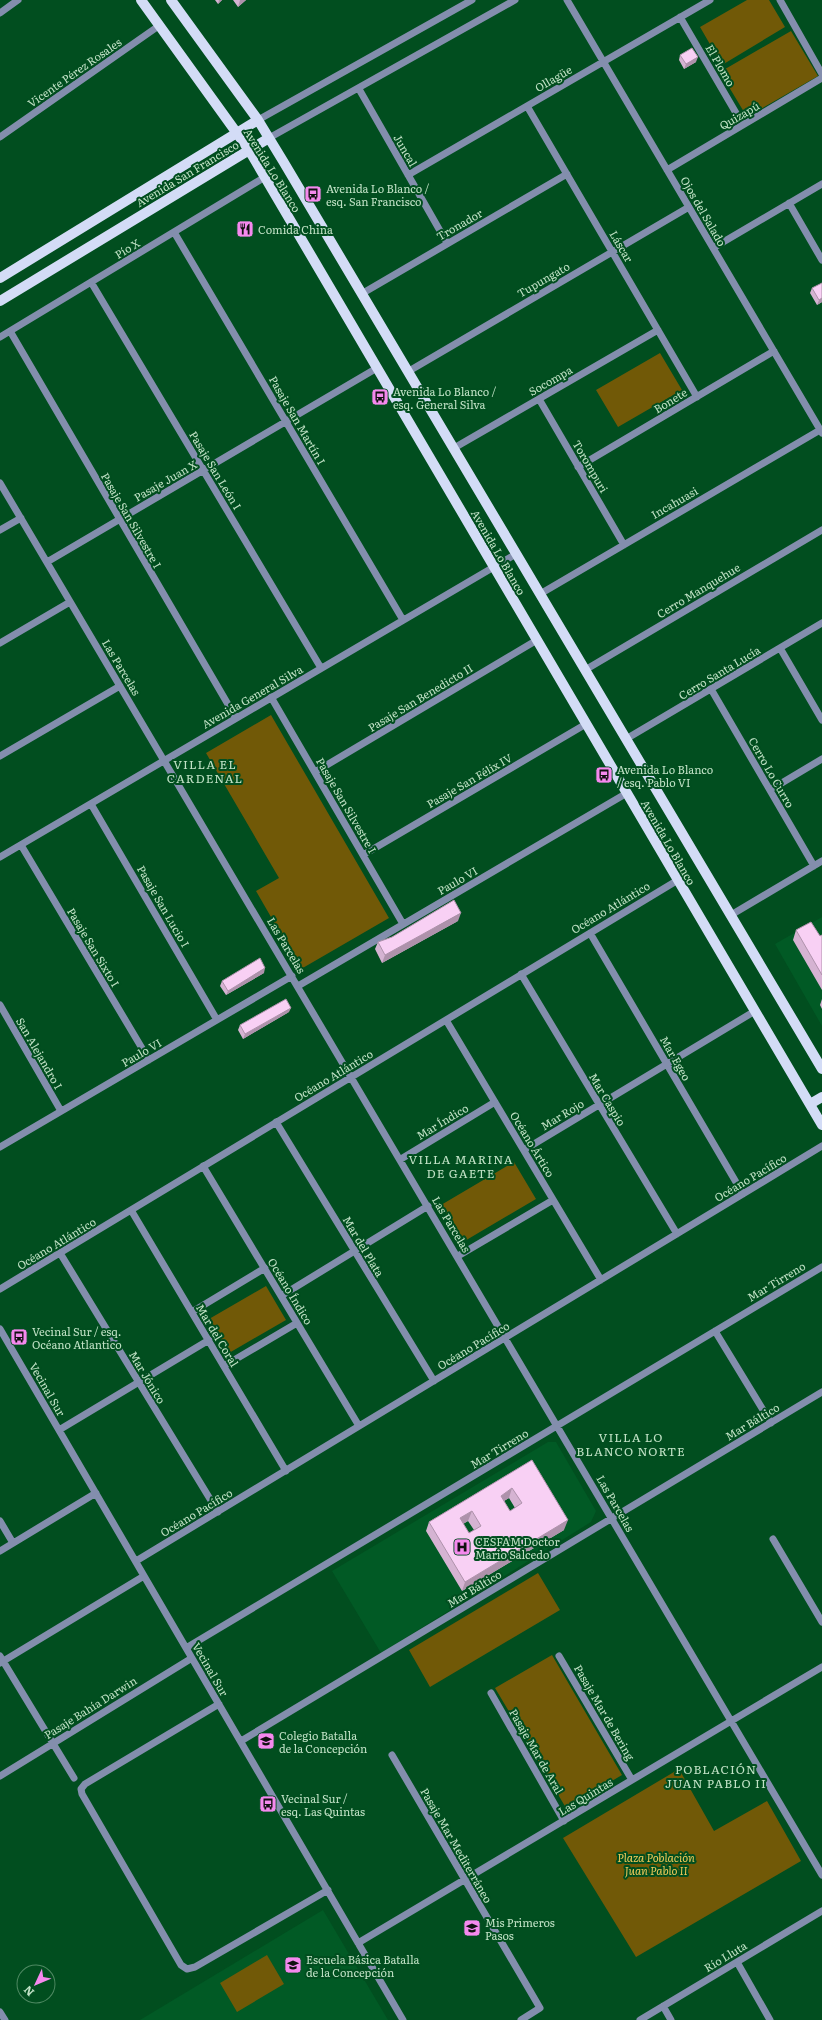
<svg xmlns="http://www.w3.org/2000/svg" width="822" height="2020" viewBox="0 0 822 2020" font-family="Literata,serif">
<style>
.built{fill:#015a25}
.green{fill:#715907}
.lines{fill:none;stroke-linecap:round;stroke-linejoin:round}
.minor{stroke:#838ead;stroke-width:7}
.major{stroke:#d3dcf6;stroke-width:10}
.wall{fill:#d5b3d2;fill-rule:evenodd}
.shaded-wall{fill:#ae92ab}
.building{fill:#f8d0f4;stroke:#ae92ab;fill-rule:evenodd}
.labels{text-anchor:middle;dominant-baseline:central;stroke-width:4;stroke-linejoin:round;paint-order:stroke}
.street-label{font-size:11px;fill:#c1e2c6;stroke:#014e1f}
.poi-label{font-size:11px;fill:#c1e2c6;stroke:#014e1f;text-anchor:start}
.park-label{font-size:11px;font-style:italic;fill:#f2ca5a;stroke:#014e1f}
.neighbourhood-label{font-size:12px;letter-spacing:1px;fill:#c1e2c6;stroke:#014e1f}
</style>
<rect width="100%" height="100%" fill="#014e1f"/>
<path class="built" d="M822,917V1026L775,944Z
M548,1442H556L596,1511L591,1522L381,1653L332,1571Z
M323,1910L388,2020H140Z"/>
<path class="green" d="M747,0H769L785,27L722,65L700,27Z
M791,31L818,76L747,117L720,72Z
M660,353L682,390L618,427L596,390Z
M271,715L389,918L301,969L256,891L279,878L206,753Z
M514,1162L536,1199L463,1242L441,1205Z
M266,1286L286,1320L229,1353L209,1319Z
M538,1573L560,1610L430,1687L409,1650Z
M552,1655L622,1775L566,1808L495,1688Z
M679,1769L714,1831L767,1801L801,1861L636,1957L563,1838Z
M267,1955L284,1984L237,2012L220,1983Z"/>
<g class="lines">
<path class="minor" d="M567,0L822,433
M780,0L822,74
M0,13L18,0
M680,17L743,125
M359,89L447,243
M527,106L697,397
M258,120L472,0
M0,137L160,25
M269,138L515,0
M667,170L822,78
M408,175L710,0
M789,203L822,260
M174,232L403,620
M713,248L822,184
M91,282L321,668
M363,293L567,174
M10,331L236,718
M0,337L265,177
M409,371L689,207
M539,399L624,545
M454,448L658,330
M578,467L774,351
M0,483L822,1875
M0,530L21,518
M47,562L377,368
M540,594L820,430
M0,643L70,602
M780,648L822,720
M585,670L822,530
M711,689L814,866
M271,697L403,924
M626,739L822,623
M0,756L120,686
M315,772L537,640
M770,790L822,759
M91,804L217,1020
M21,845L149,1060
M363,855L586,724
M0,857L516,554
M731,915L822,861
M590,933L743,1194
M521,974L677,1234
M298,986L627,793
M0,1005L61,1111
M446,1020L601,1280
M276,1122L434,1381
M0,1147L292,976
M524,1150L755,1011
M401,1159L495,1102
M203,1166L359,1426
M131,1210L286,1471
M60,1253L218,1512
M458,1256L553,1200
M0,1289L678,880
M281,1296L428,1206
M192,1312L265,1268
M0,1329L403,2020
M715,1331L771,1423
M224,1366L297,1323
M59,1430L209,1340
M0,1521L13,1543
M773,1539L822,1622
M0,1551L96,1493
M136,1561L822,1146
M186,1648L822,1267
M0,1656L74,1778
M559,1656L632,1780
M0,1663L144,1576
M491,1693L564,1821
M219,1704L85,1784L81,1789L82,1794L181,1965L187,1969L195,1967L328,1890
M241,1741L822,1392
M392,1755L540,2008L521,2020
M0,1776L192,1658
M358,1943L822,1667
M737,1962L770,2020
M663,2006L671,2020
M0,2012L5,2020
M640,2020L822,1911"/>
<path class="major" d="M141,0L249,150L822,1125
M171,0L258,120L283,161L822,1069
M0,278L258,120
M0,301L269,138
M810,1104L822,1097"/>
</g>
<path class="wall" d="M215,0H222L218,4Z
M233,0H246L238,7Z
M680,55L696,62L684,69L679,60Z
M812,288L822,302L817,305L810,293Z
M458,921L382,963L375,949L378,942Z
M796,930L820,936L822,935V990L793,940Z
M264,973L226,995L220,986L222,981Z
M822,999V1009L820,1005Z
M289,1012L243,1039L238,1030L240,1025Z
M532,1460L564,1530L462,1591L426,1531L429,1522ZM509,1498L515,1508L510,1511L504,1501ZM468,1521L474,1530L469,1533L463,1524Z"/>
<path class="shaded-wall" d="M219,0H222L218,4Z
M240,0H246L238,7Z
M698,57L696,62L684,69L686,64Z
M822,298V302L817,305L819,300Z
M461,913L458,921L382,963L385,955Z
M265,968L264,973L226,995L228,991Z
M291,1008L289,1012L243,1039L245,1034Z
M512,1488L509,1498L497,1505L501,1496Z
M472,1511L468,1521L456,1528L460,1518Z
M568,1520L564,1530L462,1591L465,1582Z"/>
<path class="building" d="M692,48L698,57L686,64L680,55Z
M822,283V298L819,300L812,288Z
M454,900L461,913L385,955L378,942L392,937Z
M811,922L820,936L822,935V975L796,930Z
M260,958L265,968L228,991L222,981Z
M286,999L291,1008L245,1034L240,1025Z
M532,1460L568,1520L465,1582L429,1522ZM512,1488L522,1503L510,1511L501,1496ZM472,1511L481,1526L469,1533L460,1518Z"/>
<defs>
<g id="bus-square" transform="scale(0.9)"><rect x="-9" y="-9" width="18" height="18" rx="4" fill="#f589ee" stroke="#014e1f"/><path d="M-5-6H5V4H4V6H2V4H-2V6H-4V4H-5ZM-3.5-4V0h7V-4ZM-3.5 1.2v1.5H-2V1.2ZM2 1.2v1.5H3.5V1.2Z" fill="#111"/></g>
<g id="restaurant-square" transform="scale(0.9)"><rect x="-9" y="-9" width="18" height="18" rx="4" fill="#f589ee" stroke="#014e1f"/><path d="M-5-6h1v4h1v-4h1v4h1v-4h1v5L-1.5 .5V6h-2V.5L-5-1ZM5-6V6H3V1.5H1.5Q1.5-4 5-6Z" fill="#111"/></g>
<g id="hospital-square" transform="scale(0.9)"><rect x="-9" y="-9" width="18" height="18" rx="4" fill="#f589ee" stroke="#014e1f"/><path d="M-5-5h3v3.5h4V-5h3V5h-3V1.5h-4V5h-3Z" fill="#111"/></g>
<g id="school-square" transform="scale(0.9)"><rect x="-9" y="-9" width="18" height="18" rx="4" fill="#f589ee" stroke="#014e1f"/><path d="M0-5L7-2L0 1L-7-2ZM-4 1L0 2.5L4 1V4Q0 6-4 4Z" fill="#111"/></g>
</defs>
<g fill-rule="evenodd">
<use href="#bus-square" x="313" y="194"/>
<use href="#restaurant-square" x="245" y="229"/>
<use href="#bus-square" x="380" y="397"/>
<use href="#bus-square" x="604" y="775"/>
<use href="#bus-square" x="19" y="1337"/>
<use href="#hospital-square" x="462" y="1547"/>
<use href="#school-square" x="266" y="1741"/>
<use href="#bus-square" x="268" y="1804"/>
<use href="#school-square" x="472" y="1928"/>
<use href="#school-square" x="293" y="1965"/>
</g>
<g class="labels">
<g class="street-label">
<text transform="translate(721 65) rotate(60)">El Plomo</text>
<text transform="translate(74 72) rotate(-35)">Vicente Pérez Rosales</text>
<text transform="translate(553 78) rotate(-30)">Ollagüe</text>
<text transform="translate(739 115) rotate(-30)">Quizapú</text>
<text transform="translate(406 150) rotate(60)">Juncal</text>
<text transform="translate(273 170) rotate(58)">Avenida Lo Blanco</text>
<text transform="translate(187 173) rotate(-31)">Avenida San Francisco</text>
<text transform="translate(704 211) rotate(60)">Ojos del Salado</text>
<text transform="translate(459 224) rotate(-30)">Tronador</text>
<text transform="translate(622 246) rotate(60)">Láscar</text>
<text transform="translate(127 248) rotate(-31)">Pío X</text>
<text transform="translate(543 279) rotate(-30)">Tupungato</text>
<text transform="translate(550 380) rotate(-30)">Socompa</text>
<text transform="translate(670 400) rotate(-31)">Bonete</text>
<text transform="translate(298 420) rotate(60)">Pasaje San Martín I</text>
<text transform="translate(591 466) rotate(60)">Torompuri</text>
<text transform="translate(216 470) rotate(59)">Pasaje San León I</text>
<text transform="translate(165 480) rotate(-30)">Pasaje Juan X</text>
<text transform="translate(674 502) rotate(-30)">Incahuasi</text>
<text transform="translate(132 520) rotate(60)">Pasaje San Silvestre I</text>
<text transform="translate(499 552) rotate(60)">Avenida Lo Blanco</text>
<text transform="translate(698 590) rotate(-31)">Cerro Manquehue</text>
<text transform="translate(122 667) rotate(59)">Las Parcelas</text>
<text transform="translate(719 672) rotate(-31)">Cerro Santa Lucía</text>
<text transform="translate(252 696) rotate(-30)">Avenida General Silva</text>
<text transform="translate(420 697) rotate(-31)">Pasaje San Benedicto II</text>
<text transform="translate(772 772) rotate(60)">Cerro Lo Curro</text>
<text transform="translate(469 780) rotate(-30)">Pasaje San Félix IV</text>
<text transform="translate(347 805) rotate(60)">Pasaje San Silvestre I</text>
<text transform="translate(669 842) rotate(60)">Avenida Lo Blanco</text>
<text transform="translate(457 880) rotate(-30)">Paulo VI</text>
<text transform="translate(164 906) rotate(60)">Pasaje San Lucio I</text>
<text transform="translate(610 907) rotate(-31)">Océano Atlántico</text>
<text transform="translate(287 945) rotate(59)">Las Parcelas</text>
<text transform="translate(94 947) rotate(59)">Pasaje San Sixto I</text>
<text transform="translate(141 1052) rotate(-30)">Paulo VI</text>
<text transform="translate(40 1053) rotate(60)">San Alejandro I</text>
<text transform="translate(676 1058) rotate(60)">Mar Egeo</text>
<text transform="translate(333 1075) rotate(-31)">Océano Atlántico</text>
<text transform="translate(608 1099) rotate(59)">Mar Caspio</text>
<text transform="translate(562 1114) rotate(-31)">Mar Rojo</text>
<text transform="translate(442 1121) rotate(-31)">Mar Índico</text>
<text transform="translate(533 1144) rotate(59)">Océano Ártico</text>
<text transform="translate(750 1177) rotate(-31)">Océano Pacífico</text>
<text transform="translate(452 1224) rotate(59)">Las Parcelas</text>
<text transform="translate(56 1243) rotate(-31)">Océano Atlántico</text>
<text transform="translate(364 1246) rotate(59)">Mar del Plata</text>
<text transform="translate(776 1281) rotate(-31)">Mar Tirreno</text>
<text transform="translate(291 1291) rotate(59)">Océano Índico</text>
<text transform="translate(218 1335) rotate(59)">Mar del Coral</text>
<text transform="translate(473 1345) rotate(-31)">Océano Pacífico</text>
<text transform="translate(148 1377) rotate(59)">Mar Jónico</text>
<text transform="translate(48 1389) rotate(60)">Vecinal Sur</text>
<text transform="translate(752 1421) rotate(-31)">Mar Báltico</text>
<text transform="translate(499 1448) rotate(-31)">Mar Tirreno</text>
<text transform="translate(616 1503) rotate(60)">Las Parcelas</text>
<text transform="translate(196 1512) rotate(-31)">Océano Pacífico</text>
<text transform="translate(474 1588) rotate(-31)">Mar Báltico</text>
<text transform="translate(211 1669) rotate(60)">Vecinal Sur</text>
<text transform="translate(90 1707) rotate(-32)">Pasaje Bahía Darwin</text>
<text transform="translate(605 1712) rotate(60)">Pasaje Mar de Bering</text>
<text transform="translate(537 1751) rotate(60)">Pasaje Mar de Aral</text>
<text transform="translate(585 1796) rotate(-31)">Las Quintas</text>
<text transform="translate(457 1845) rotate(60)">Pasaje Mar Mediterráneo</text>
<text transform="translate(725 1956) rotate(-31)">Río Lluta</text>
</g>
<g class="poi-label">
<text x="326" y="188">Avenida Lo Blanco /<tspan x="326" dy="13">esq. San Francisco</tspan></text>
<text x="258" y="229">Comida China</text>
<text x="393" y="391">Avenida Lo Blanco /<tspan x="393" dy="13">esq. General Silva</tspan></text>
<text x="617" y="769">Avenida Lo Blanco<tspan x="617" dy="13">/ esq. Pablo VI</tspan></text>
<text x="32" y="1331">Vecinal Sur / esq.<tspan x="32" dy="13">Océano Atlantico</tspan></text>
<text x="475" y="1541">CESFAM Doctor<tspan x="475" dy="13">Mario Salcedo</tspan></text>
<text x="279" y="1735">Colegio Batalla<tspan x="279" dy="13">de la Concepción</tspan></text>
<text x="281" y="1798">Vecinal Sur /<tspan x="281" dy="13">esq. Las Quintas</tspan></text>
<text x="485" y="1922">Mis Primeros<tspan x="485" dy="13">Pasos</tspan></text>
<text x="306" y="1959">Escuela Básica Batalla<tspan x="306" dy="13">de la Concepción</tspan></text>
</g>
<g class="park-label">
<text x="656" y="1857">Plaza Población<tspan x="656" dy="13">Juan Pablo II</tspan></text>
</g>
<g class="neighbourhood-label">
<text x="205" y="764">VILLA EL<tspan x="205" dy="14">CARDENAL</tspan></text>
<text x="461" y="1159">VILLA MARINA<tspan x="461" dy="14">DE GAETE</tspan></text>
<text x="631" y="1437">VILLA LO<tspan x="631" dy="14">BLANCO NORTE</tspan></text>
<text x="716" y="1769">POBLACIÓN<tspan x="716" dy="14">JUAN PABLO II</tspan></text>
</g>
</g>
<g transform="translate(36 1984) rotate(226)"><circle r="19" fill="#014e1f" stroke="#4e8962"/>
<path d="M0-3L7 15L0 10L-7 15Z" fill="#f589ee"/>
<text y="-6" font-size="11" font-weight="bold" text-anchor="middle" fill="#c1e2c6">N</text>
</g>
</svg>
